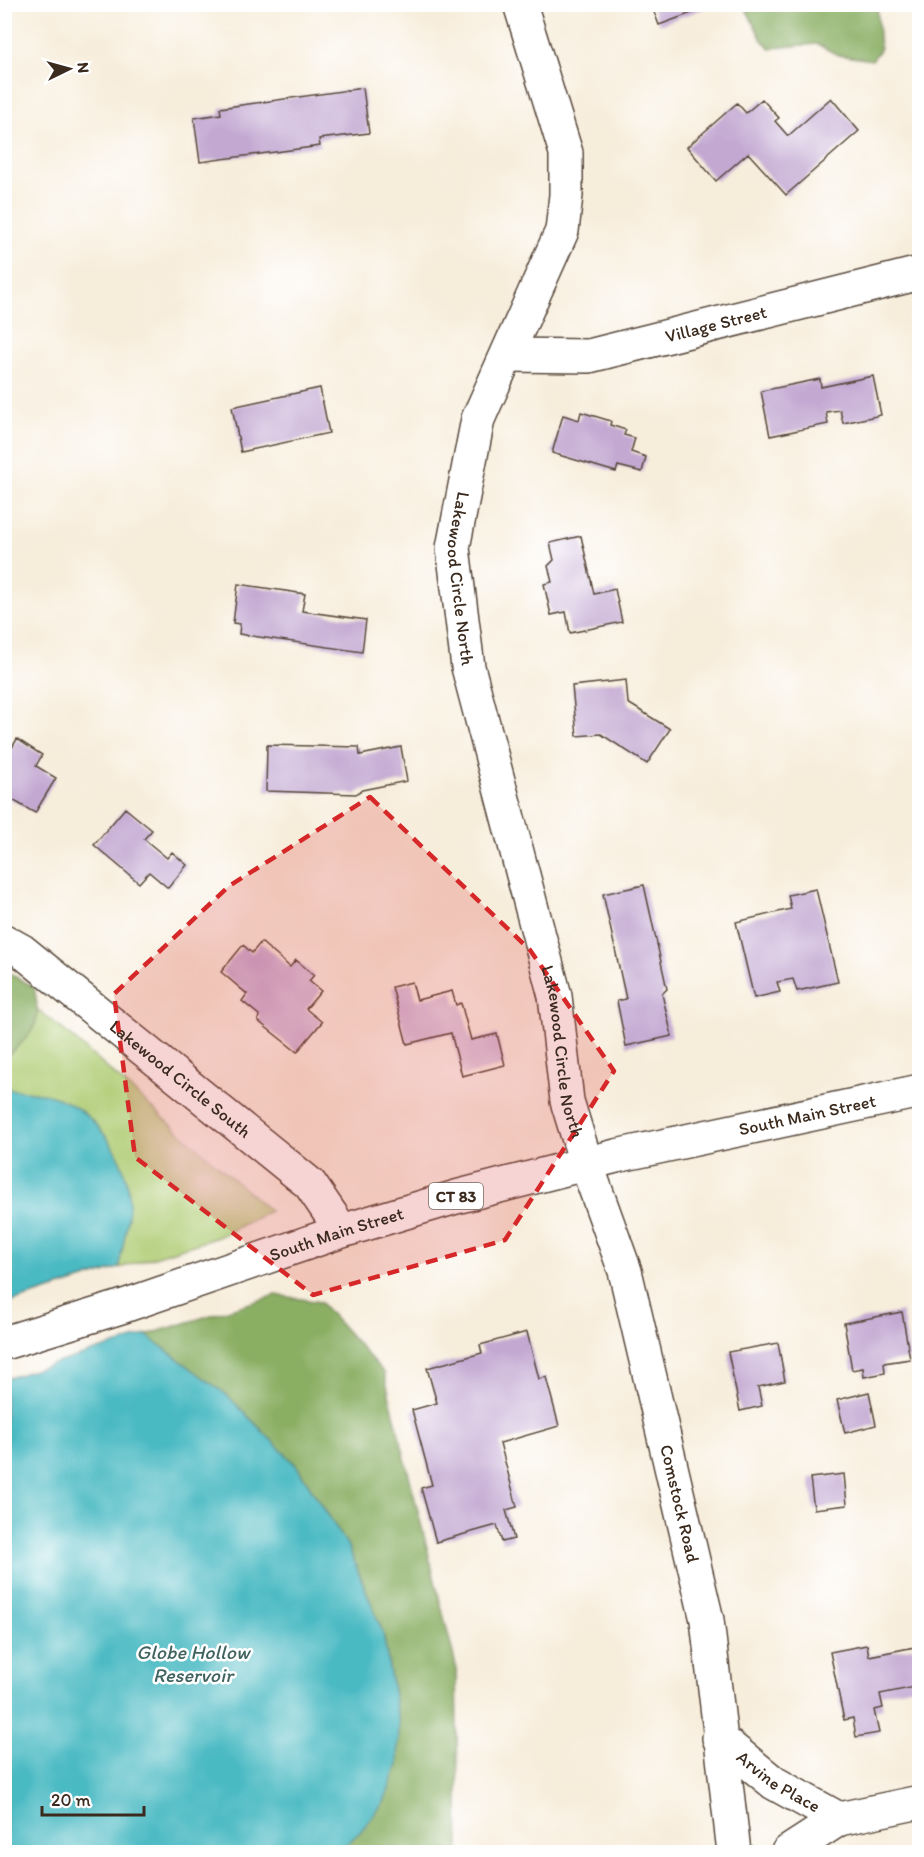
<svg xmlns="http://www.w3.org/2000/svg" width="924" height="1857" viewBox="0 0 924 1857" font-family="Itim,sans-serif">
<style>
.green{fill:#adcb71;stroke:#747a48;stroke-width:1.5}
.forest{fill:#8aaf63;stroke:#626c40;stroke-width:1.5}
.water{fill:#4ab9c2;stroke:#427270;stroke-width:1.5}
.building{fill:#c3a9d2}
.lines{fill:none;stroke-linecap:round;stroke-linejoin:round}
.minor-casing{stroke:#57473a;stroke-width:36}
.major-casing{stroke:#57473a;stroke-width:36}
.minor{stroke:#fff;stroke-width:33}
.major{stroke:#fff;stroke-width:33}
.marked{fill:#d62828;fill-opacity:0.2;stroke:#d62828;stroke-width:4.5;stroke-dasharray:12 8;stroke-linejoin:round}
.labels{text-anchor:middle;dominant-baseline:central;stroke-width:5;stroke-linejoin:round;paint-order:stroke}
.shield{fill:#fff;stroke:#766a62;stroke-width:1.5}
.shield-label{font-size:16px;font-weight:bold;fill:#3b2a1e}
.street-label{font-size:18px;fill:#3b2a1e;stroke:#fff}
.water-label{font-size:20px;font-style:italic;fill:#416360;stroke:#fff}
</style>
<rect width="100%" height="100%" fill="#fff"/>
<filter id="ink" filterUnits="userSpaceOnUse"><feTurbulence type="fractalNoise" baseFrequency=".0167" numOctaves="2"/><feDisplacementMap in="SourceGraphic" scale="12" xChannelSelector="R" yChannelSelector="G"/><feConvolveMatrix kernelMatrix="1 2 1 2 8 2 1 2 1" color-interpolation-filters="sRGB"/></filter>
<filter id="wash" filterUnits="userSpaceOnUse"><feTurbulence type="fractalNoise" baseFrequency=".008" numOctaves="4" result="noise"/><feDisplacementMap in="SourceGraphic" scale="24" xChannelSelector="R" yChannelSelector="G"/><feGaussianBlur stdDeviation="1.35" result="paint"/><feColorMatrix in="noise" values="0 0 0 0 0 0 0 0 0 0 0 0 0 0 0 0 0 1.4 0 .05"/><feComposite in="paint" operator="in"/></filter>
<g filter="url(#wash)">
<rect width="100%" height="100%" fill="#f7eddb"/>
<path class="green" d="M4,983L60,1027L270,1211L218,1237L5,1304Z"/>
<path class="forest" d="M744,5H877L880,50L872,60L838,55L817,44L770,48L762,40Z
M5,971L34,987C43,1028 33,1032 5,1058Z
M276,1295L320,1302L384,1373L456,1666L459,1852H338L360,1832L399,1725L383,1633L348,1546L296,1465L228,1396L146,1335Z"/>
<path class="water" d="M5,1089C22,1091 38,1091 55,1097C94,1111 125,1153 129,1195C131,1215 122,1247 119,1268L5,1304Z
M146,1335L228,1396L296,1465L348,1546L383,1633L399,1725L398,1765L384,1802L360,1832L338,1852H5V1379Z"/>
<g id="blocks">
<path class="building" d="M651,4H707L708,7L659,25Z
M363,88L369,133L319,139L320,146L200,162L194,118L221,114L220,108Z
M831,98L859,131L786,195L748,153L716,181L687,147L737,103L746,113L762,99L779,118L775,121L788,136Z
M873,376L881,415L843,423L840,410L826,412L828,424L770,436L761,391L820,379L821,387Z
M320,388L329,433L241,452L232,407Z
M581,412L611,421L610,425L626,430L624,435L635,438L631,452L646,457L642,472L618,466L616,472L552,453L563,415L579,420Z
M581,536L594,594L615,589L622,622L570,633L566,612L551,615L544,584L552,582L548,566L554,560L550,543Z
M238,584L305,594L302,611L366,620L362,652L239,634L240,624L233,623Z
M626,680L628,703L670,729L647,764L601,734L577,736L572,686Z
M17,739L42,755L36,766L56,778L35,813L4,795V747L10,751Z
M267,745L359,747L360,755L401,747L407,781L362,790L356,794L266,791Z
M125,808L152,830L144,839L167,858L172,852L187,865L168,888L149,872L139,883L94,845Z
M644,885L667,989L662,994L672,1036L626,1046L617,1001L626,999L603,894Z
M816,889L838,982L797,991L793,979L777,982L780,992L754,998L736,922L791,909L788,895Z
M261,942L290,967L296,960L314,975L309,981L321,991L306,1009L322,1022L297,1052L258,1021L259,1015L242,1001L247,994L221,972L243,945L252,953Z
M412,982L417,1000L452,991L456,1005L461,1003L471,1040L497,1034L505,1065L462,1076L451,1033L407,1044L392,987Z
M902,1312L910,1359L884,1363L885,1373L864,1377L863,1368L852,1370L844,1323Z
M527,1332L539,1379L546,1377L559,1426L500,1443L517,1507L506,1510L514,1539L502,1542L497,1525L436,1542L421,1488L432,1485L412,1410L437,1403L427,1368L482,1353L480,1345Z
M778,1343L785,1381L758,1387L762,1406L740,1411L728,1352Z
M869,1392L876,1425L845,1433L837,1400Z
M844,1474L847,1505L814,1509L810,1478Z
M867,1645L869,1656L920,1646V1686L880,1694L883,1708L874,1710L879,1733L856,1737L853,1718L844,1720L830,1652Z"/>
</g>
</g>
<g filter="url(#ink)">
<use href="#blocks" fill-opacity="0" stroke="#57473a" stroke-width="1.5"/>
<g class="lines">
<g class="minor-casing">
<g id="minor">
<path id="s1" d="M520,4L566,153V195L562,231L478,419L453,548L468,667L555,996L567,1101L586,1163L625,1271L707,1620L734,1852"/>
<path id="s2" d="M508,355L589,356L920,273"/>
<path id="s3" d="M4,941L22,951L310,1184L342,1231"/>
<path id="s4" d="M719,1738L774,1783L839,1819L920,1802"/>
<path d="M788,1852L839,1819"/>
</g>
</g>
<g class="major-casing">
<g id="major">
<path id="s5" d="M4,1343L124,1306L342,1231L456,1197L616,1156L920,1091"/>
</g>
</g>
<use href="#minor" class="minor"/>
<use href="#major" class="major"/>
</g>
</g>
<path class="marked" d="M370,797L530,950L614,1071L505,1240L313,1295L135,1157L114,994L229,886Z"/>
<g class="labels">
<rect class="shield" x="429" y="1183" width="54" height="26" rx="4.5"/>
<g class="shield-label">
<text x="456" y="1196">CT 83</text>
</g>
<g class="street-label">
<text stroke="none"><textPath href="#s2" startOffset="212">Village Street</textPath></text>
<text stroke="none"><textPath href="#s1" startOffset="602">Lakewood Circle North</textPath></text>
<text stroke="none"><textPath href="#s1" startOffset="1088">Lakewood Circle North</textPath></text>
<text stroke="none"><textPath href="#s3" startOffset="224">Lakewood Circle South</textPath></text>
<text stroke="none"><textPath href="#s5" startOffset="836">South Main Street</textPath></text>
<text stroke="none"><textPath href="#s5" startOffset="350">South Main Street</textPath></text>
<text stroke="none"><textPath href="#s1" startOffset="1556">Comstock Road</textPath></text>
<text stroke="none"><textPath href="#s4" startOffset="74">Arvine Place</textPath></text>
</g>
<g class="water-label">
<text x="193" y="1652">Globe Hollow<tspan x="193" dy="23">Reservoir</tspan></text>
</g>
</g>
<rect width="924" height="1857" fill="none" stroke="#fff" stroke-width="24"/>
<g transform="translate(69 69) rotate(85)" stroke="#ffffff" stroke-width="4.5" paint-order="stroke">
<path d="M0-4.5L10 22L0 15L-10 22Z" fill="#3b2a1e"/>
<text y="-9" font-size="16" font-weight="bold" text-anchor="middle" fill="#3b2a1e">N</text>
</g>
<path d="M42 1806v9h102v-9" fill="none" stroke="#3b2a1e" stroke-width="3"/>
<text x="51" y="1806" font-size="18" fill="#3b2a1e" stroke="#ffffff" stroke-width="4.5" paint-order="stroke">20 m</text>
</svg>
